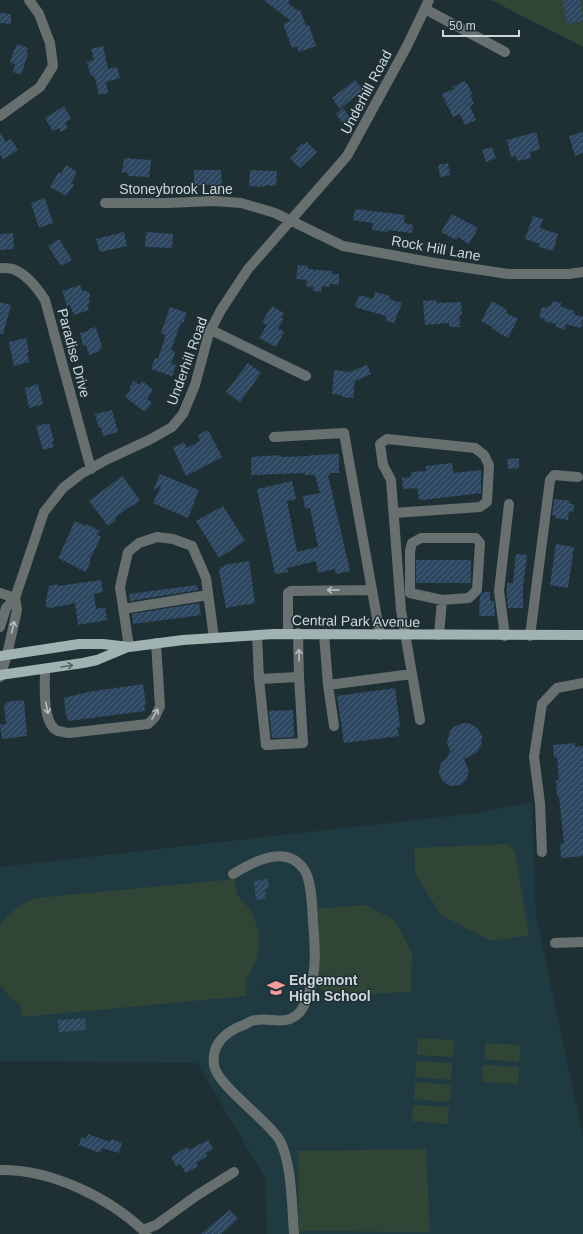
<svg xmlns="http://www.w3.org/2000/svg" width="583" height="1234" viewBox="0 0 583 1234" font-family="Arial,sans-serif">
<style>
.built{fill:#1f3a41}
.green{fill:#304536}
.building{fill:url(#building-hatch)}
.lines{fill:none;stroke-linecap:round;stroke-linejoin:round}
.minor{stroke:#67706f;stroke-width:10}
.major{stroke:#a1b3b0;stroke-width:10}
.oneway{stroke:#b4bdc0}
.oneway2{stroke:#536466}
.labels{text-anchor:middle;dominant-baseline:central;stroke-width:3;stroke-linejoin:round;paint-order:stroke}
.street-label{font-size:14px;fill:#cdd7db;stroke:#1f3035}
.poi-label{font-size:14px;font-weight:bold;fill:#cdd7db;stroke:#1f3035;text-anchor:start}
</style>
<defs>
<pattern id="building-hatch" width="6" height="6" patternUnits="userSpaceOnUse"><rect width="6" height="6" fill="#2e4761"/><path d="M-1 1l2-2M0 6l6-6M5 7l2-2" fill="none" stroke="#4b6177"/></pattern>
</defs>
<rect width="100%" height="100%" fill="#1f3035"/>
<path class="built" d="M532,802L536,915L583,1136V1234H267L265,1178L197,1063L0,1061V867L477,813Z"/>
<path class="green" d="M491,0H583V47Z
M506,844L515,851L529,935L491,941L441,915L415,874L414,848Z
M235,879L237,895L251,910L258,930L259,941L257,957L252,970L245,980L247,996L22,1017L21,1006L11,998L0,985V926L9,914L23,904L34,899L46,897Z
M366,905L394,920L412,952L411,992L328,995L315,983L310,909Z
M418,1038L454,1040L453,1057L417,1055Z
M485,1043L521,1045L519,1062L484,1059Z
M416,1061L452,1063L451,1080L415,1077Z
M483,1065L519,1067L518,1084L482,1082Z
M415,1082L451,1085L450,1102L414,1099Z
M413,1105L449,1107L448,1124L412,1121Z
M426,1149L430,1232L299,1231L298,1151Z"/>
<path class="building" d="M264,0H290L288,3L298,11L300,10L306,26L309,25L316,46L299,52L297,46L292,48L283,24L291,21Z
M563,0H581L583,21L567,24Z
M0,13L11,14V24L0,23Z
M17,44L28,48L26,53H28L21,75L13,72L15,64L10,63L14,50H15Z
M103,46L108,69L117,67L120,78L106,82L108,93L99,95L96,81L93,75L91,76L87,62L94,60L91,49Z
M355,80L363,90L340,109L332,98Z
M465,81V83H467L472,94L470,95L474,104L470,106L476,120L465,125L460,114L453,117L442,94L454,89L452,87Z
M64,106L71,119L65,123L68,128L61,132L59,128L53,131L45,118Z
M343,108L351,119L344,125L336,114Z
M0,132L6,142L11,139L18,150L3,159L0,154Z
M536,132L540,149L530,152L531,158L518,161L516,156L511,157L507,140Z
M583,132V153L575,156L569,136Z
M307,142L317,152L300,168L290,158L298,151L296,149L302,143L304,145Z
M492,147L496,158L486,162L482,150Z
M124,158L151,160L149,177L128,176V173L122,172Z
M448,163L450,175L440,177L438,165Z
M66,165L77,172L71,183L74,185L66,196L50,187L59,172L61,174Z
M194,170H221L222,185H194Z
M250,170L277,171L276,186L265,185V187L249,186Z
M45,198L53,223L39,228L31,203Z
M355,209L405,215L404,223L413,225L412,233L387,230V232L372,230L373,223L353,220Z
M452,214L478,228L469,244L458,237L456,240L441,232Z
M533,216L543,219L540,228L558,234L553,251L539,247L540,244L525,239Z
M124,232L127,246L100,252L96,239Z
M146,232L173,234L172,248L145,247Z
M13,233L14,249L0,250V234Z
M59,239L72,260L61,266L48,246Z
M298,265L308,266V269L332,271V274H339V285L330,284V287L322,286L321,292L313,291V287L306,286L307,280L296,279Z
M80,285L82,290L89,292L90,295L89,300L90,303L87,304L89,310L74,315L70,305L67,306L62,291Z
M375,292L390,296L389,299L402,303L394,323L385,320L386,316L355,307L359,295L373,299Z
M436,300L437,303L461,302L462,315H459L460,327H449V323L425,325L423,301Z
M492,301L507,310L506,313L518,319L508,338L491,328L492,327L481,321Z
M552,301L561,303L560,306L574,311L573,314L583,317L581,328L566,324L565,330L556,327V324L544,321L545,319L539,317L542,307L547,308L548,305L551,306Z
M0,302L11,305L3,334H0Z
M272,306L284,313L281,318L284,319L278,328L284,332L276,347L259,338L267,325L262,322Z
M170,307L187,313L183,323L181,322L171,350L175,352L171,364L176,365L172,376L151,369L155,358L158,359L166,335L161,333Z
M96,327L102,347L98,352L89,355L86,345L83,346L80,333L89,331L88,329Z
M26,338L29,352L27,353L29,362L14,366L9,342Z
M248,363L261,373L240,402L226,392Z
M367,365L371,374L355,381L353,398L342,397V395L332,394L334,370L350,372Z
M134,381L139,385L142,381L153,390L147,399L152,403L145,412L125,397L131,390L129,388Z
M38,384L43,404L29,408L25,388Z
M112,410L118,432L103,436L101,427L99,428L95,414Z
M49,423L54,441L52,442L54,447L43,450L36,426Z
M208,430L222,457L186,476L173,448L184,442L187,448L200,441L198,435Z
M339,454V473H330V475H328L350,571L336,574L335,569L318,573L316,561L287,568L288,572L275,574L257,489L292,481L296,499L287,501L297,552L318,547L310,508L305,509L303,496L320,493L315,475H305V473L251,475V457L281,455V457L310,456V455Z
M519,458V468L508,469L507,459Z
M452,463L453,473L481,470V493L423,500L419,499L417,488L403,489L402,478L411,477V472L426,471V466Z
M160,474L199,490L188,518L153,503L162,484L153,491Z
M122,476L140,500L133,506L132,505L117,516L115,519L116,520L108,526L89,501Z
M554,499L570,501V504H574L573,512L569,511L568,520L555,518V515H552Z
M223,506L245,541L219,558L196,521Z
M75,521L86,526V524L100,531L96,534L101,537L90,559V563L86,572L58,558Z
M556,544L574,547L568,588L550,585Z
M516,554L527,555L523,586V608H508L507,598V583H513Z
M416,560H471V583H416Z
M249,561L255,603L226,608L219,570H220V567H225L223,565Z
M101,580L103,592L94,594L96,609L105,607L107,620L78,625L75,603L50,608L45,606L49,586L57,584L58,586Z
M197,585L198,590L130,601L129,594Z
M483,592H490V601H494L495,616H479L480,596Z
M199,603L201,615L133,624L132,614Z
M143,684L146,705H144L145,711L68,721L67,716H66L64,698L88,692Z
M395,688L400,727L397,728L399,736L344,743L337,696Z
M24,700L27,736L2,739L0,725L6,724L4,705L7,702Z
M293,710L294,737L272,738L269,711Z
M464,723L471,724L478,729L482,736L481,746L477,752L464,759L469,771L466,780L461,785L452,786L448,785L442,780L439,773V769L442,762L447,758L450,751L447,742L450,731L455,726Z
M575,743V747L583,746V856L561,858L560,844L564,843L559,796L557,797L556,780H559L557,757L554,758L553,745Z
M268,879L269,888L265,889L266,899L256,900L254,881Z
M85,1018L86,1030L59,1032L58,1020Z
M88,1134L110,1142L111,1139L122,1143L119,1153L102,1148L100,1153L79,1145L81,1137L86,1139Z
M208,1140L213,1149L206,1153L207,1156L196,1163L198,1166L186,1173L180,1164L176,1166L171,1157L187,1147L189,1150Z
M230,1210L238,1219L221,1234H201Z"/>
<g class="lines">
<path class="minor" d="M425,9L505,52
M0,116L40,87L53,66L50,43L39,14L29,0
M105,203H168L214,201L241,203L275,213L343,246L435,263L508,274H569L583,272
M0,268C4,268 9,268 13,269C26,274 38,289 45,300L91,469
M211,330L306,376
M274,437L344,433L380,635
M394,513L480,507L487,502L489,465L484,455L475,448L387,439L380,444L383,465L391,480L401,610L420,720
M421,538H476L480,543L477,590L469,598L442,600L410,593V551L412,543Z
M0,593L15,598
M123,609L208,595
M0,627L6,608L15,598L44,512L63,488L81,474L106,460L151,439L172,427L183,414L195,385L209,333L221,310L248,269L347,156L407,46L429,0
M288,634V593L291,591L372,590
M324,634L328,685L412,674
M257,635L259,679L266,745L303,743L299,677L298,633
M439,635L442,600
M505,636L499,591L509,504
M530,636L550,480L554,475L578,477
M129,647L120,587L128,552L139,543L157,537L173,539L192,546L206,578L214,638
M45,669C45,684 42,721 56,730C59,732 65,732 69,733L148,724L155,717L160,706L156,643
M0,677L7,655L17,610L15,598
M259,679L299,677
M328,685L334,726
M542,852L540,803L534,757L542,704L557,688L583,683
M233,874C254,861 288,843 305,871C312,883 312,908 313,921C315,946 317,970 309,993C305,1004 302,1014 290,1019C279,1023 268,1018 257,1020C253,1020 249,1022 246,1024C227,1031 211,1042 214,1065C216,1084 267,1120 279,1139C292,1161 292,1208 294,1234
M555,943L583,942
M0,1170C51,1169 111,1198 147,1234
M143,1230L156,1225L196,1196L234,1172"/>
<path class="major" d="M0,656L79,644H103L129,647L183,640L274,634L583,635
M0,675L83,663L97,660L128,647"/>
</g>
<defs><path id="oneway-shaft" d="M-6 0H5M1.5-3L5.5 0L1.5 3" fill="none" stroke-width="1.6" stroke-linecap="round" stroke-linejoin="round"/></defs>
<g class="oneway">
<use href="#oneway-shaft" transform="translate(333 590) rotate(179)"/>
<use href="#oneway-shaft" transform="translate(13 627) rotate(-77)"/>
<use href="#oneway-shaft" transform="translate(299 655) rotate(-91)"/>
<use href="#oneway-shaft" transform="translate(47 708) rotate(78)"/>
<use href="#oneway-shaft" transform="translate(155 714) rotate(-59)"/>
</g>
<use class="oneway2" href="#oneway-shaft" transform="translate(67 666) rotate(-9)"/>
<defs>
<g id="school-bare" transform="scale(1.38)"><path d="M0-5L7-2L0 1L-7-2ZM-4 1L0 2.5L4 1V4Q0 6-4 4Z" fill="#f59b9c" stroke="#1f3035" stroke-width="2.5" paint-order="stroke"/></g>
</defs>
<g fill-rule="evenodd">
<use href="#school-bare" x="276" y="988"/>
</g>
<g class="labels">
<g class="street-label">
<text transform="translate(366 92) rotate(-62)">Underhill Road</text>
<text x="176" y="189">Stoneybrook Lane</text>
<text transform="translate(436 248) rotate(10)">Rock Hill Lane</text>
<text transform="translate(74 353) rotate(75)">Paradise Drive</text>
<text transform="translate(187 361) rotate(-70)">Underhill Road</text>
<text transform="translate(356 621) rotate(1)">Central Park Avenue</text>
</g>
<g class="poi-label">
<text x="289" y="980">Edgemont<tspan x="289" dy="16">High School</tspan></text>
</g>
</g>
<path d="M443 30v6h76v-6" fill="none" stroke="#cdd7db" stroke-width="2"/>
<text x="449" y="30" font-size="12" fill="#cdd7db" stroke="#1f3035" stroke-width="3" paint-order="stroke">50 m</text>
</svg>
